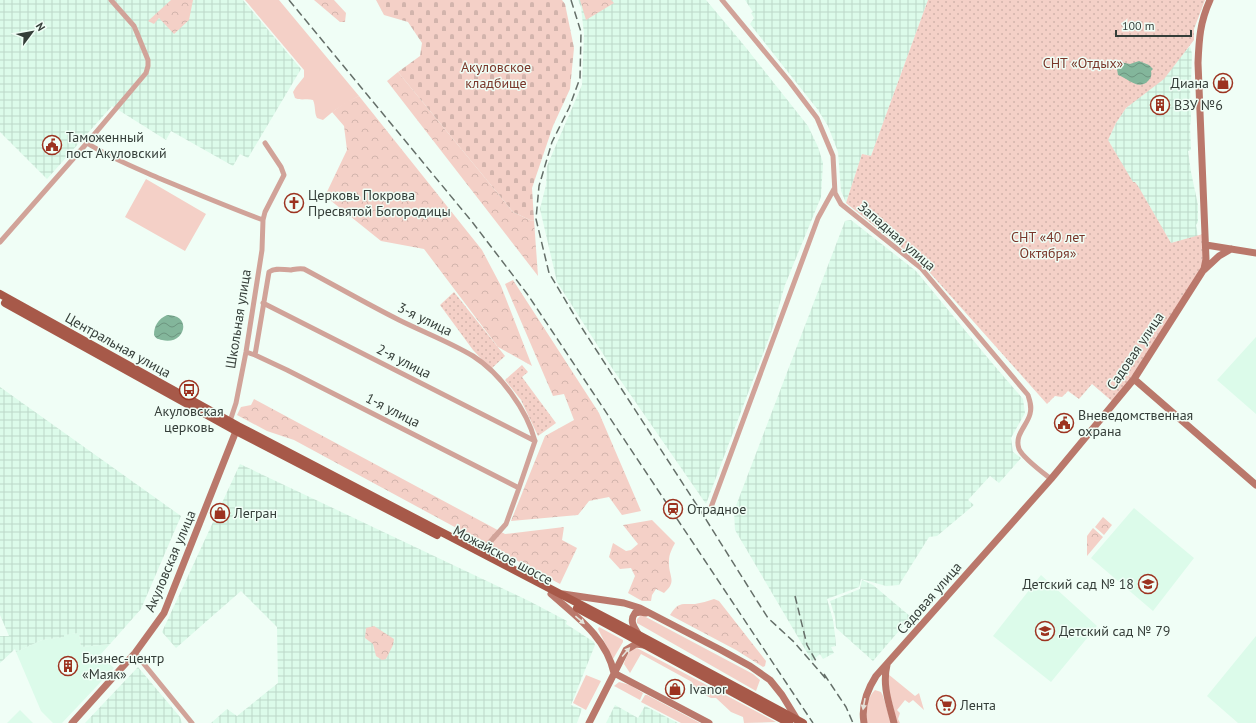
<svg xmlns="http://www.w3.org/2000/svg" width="1256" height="723" viewBox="0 0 1256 723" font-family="'PT Sans',sans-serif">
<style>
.built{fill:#dcfbea}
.industrial{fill:url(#industrial-grid)}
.grass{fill:#f4d0c7}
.forest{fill:url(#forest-crowns)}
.cemetery{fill:url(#cemetery-stones)}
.garden{fill:url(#garden-dots)}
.water{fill:url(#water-waves)}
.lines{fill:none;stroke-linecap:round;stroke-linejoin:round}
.street{stroke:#d1a399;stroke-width:5}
.secondary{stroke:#ba786b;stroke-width:7}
.primary{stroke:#a75949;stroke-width:8}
.rail{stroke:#656f69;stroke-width:1.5;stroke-dasharray:8 4;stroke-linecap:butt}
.oneway{fill:#e5e3da}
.labels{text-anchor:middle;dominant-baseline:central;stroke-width:3;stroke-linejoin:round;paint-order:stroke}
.park-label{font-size:14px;fill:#79372a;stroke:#f0fef6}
.poi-label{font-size:14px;fill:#353e39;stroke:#f0fef6;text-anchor:start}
.street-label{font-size:14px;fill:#353e39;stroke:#f0fef6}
</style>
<defs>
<pattern id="industrial-grid" width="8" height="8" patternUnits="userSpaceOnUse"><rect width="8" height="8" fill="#dcfbea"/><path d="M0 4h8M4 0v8" fill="none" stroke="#bdd8c9"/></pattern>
<pattern id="forest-crowns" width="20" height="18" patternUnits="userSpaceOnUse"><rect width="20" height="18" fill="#f4d0c7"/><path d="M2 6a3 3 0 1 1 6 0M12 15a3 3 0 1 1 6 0" fill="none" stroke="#d2b4ac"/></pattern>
<pattern id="cemetery-stones" width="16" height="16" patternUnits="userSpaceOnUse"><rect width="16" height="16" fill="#f4d0c7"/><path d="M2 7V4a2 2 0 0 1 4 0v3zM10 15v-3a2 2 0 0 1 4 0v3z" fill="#d2b4ac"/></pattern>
<pattern id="garden-dots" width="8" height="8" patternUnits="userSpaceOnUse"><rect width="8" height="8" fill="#f4d0c7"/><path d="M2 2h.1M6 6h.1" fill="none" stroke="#d2b4ac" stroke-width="1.8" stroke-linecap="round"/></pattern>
<pattern id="water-waves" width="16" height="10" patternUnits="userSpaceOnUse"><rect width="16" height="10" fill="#83b69b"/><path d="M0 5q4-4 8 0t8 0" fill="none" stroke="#6c957f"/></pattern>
</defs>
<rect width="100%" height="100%" fill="#f0fef6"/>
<path class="built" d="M1256,337V414L1217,380Z
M1134,508L1194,558L1153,611L1091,558Z
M1041,575L1097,626L1051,682L993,636Z
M79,633L81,647L110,644L101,654L102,655L101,656L114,668L62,723H53L41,711L16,652L42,640L63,637V635Z
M1256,636V723H1238L1207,696Z
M20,710L33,723H7Z"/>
<path class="industrial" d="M0,0H243L301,69L248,158L240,154L233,166L171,131L166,140L112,106L47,179L0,132Z
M578,0H706L743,44L808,126L818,147L823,163L821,197L785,285L772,330L706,504L612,368L557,282L540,209L546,185L547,166L582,85L584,34L581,7Z
M745,0H928L871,156L862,154L846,203L841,191L838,152L828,126L818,110L750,24L754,18L751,13L753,12Z
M1190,46L1192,54L1191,82L1190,85L1191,120L1190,126L1191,150L1188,151L1191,172L1198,205V222L1196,225L1198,237L1171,243L1138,187L1133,183L1108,140L1116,123L1126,108L1180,57Z
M851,220L916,271L987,357L1023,399L1025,413L1011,438L1013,452L1021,458L999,483L990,476L968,500L974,505L937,536L929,537L899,585L886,586L861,579L859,587L827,599L833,620L835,635L836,646L831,647L834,653L823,659L820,654L812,661L735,530L734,511L845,221Z
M0,387L181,516L141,609L110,644L81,647L79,633L64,635V637L42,640L16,652L15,649L0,663V636H9L0,615Z
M240,464L529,601L567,621L566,624L594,642L595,645L571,705L582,709L577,723H211L227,709L237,716L278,683L277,627L241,591L176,648L162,632Z
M862,580L873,585L911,617L873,661L836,628L835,617L830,601L860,589Z
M138,667L180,717L182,723H85Z
M615,705L638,718L645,706L678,723H606Z"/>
<path class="grass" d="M245,0H279L359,96C345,103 334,110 323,120L317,118C314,112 316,107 313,100C306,98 302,101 295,98L293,92L296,87L304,77V70Z
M146,179L206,214L185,251L125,217Z
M640,616H644L753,674L760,680L756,691L637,623V619Z
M599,627L623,640V642L613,659L598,629Z
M637,648L776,722L744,723L743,717L731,712L716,698H711L701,693V689L699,688L697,690L691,686L692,682L641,654L630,673L624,664C626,657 629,649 637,648Z
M888,674L915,696L919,693L924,710L913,700L909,703L905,700L897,710L900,713L898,719L900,723H897L887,682Z
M586,675L601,681L586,710L573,703Z
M619,682L630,685L643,693L640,700L616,687L614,686Z
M875,690L881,692L883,696L891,723H867C866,711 866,699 875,690Z
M645,695H647L700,723H681L641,702Z"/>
<path class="forest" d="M171,0H193L189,20L174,34L159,18L154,24L148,21Z
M314,0H334L346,13L345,22H340Z
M580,0H611L614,3L586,20Z
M398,72L513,212L532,221L534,220L538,276L387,81Z
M359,96L482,250L501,286L532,366L498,347L424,249L381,241L325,196L347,150L344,126L332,112L346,102Z
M513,280L599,413L641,511L622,515L609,497L589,501L578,515L511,521L545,436L574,420L564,394L553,396L505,284Z
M254,399L505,534L564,527L562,540L577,548L560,584L294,440L267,431L237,415L241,407L251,405Z
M1103,517L1112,525L1104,535L1095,527Z
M652,520L675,543C672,549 669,554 669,561C668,576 678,581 664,593L656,589L652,595L651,601H642L628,593L635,576L631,568L620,569L609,557L613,543L626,551L631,550L638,544L623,525Z
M1093,528L1103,537L1087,556V536Z
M714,599L719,601L766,661L765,666L763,667L736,650L670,615C678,602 681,604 695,604C701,603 708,601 714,599Z
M374,626L394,639L393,645L386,659L382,660L376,656L373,644L365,638L366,628Z"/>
<path class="cemetery" d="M376,0H562L565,4L574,48L570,89L553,126L532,188L534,220L532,221L513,212L398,72L420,56L422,43L408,22L384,15Z"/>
<path class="garden" d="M928,0H1205L1194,29V40L1164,79L1126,108L1116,123L1108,140L1133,182H1135L1138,186L1171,243L1203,234L1204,264L1131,378L1113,402L1092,384L1079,399L1068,391L1062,397L1055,396L1047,404L923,265L846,203L862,154L871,156Z
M454,292L505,356L491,369L473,350L440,305Z
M522,365L528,372L522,377L556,423L538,436L521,400L505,380Z"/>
<path class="water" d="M1139,61L1149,65L1153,69L1151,71C1152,75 1151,79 1147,82C1138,90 1127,78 1118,75L1117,69L1120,62L1130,64Z
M167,315C194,315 184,346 162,340C158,339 156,339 154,335C154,326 158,319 167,315Z"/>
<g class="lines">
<path class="street" d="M722,0L789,81L817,118L833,156L835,193L841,204L921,268L1028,395C1030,401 1032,407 1030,414C1027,426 1014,435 1019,449C1023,458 1042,472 1051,479
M87,143C110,158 136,168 161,179C195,193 228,207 263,220
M0,242L87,143L146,73L148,66V60L137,33L134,26L111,0
M263,303L535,441
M246,352L255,355L269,272C276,267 283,270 291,270C296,269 299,268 304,269C336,286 367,304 399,320C423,332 450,342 473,356C500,373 527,410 535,441
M255,355L287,370L519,488
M230,421L236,403L246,352L262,250L263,220L265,212L284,175L281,167L265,143
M710,510L818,218L834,189
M481,552L506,524L519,488L535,441
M135,653L192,723"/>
<path class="secondary" d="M1206,245L1256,253
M1204,270L1219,256L1231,249
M1134,379L1256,485
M551,594C577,617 606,637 614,673L709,723
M563,594L624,603L640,608L721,650L750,666L770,680L782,695L798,721
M639,635C634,627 629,621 635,613L640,612L646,613
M887,665C882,685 889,703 894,723
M72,723L135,653L164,613L238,426
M589,723L626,650L636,644L644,645
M864,723C861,706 867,690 876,676L1051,479L1134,379L1204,269L1206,259L1198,63C1199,39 1200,22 1210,0"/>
<path class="primary" d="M0,294L238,426L639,635L803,723
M5,303L236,431L437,535
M577,608L789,723"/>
<path class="rail" d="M289,0L473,223L528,295L813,723
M571,0L581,32L580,78L569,108L552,142L539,186L536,219L549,273L582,328L700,510L759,604L768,618L794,642L827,680
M795,596L807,645L816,661
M824,674L846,707L853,723"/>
</g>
<defs><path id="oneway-solid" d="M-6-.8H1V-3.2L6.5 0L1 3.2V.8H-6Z"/></defs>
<g class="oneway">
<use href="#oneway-solid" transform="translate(580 620) rotate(40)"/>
<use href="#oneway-solid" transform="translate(626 652) rotate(-50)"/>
<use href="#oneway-solid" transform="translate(864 704) rotate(100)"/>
</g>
<defs>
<g id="shop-ring" transform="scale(1)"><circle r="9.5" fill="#f0fef6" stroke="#9c3320" stroke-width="1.5"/><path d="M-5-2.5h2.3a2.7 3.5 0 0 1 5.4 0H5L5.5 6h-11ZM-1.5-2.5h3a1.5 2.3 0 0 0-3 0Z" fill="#9c3320"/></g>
<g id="building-ring" transform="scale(1)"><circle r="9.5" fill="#f0fef6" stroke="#9c3320" stroke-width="1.5"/><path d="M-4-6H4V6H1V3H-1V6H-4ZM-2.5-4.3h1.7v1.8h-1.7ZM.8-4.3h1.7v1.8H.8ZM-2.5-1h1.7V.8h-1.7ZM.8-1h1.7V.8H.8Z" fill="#9c3320"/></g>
<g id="civic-ring" transform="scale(1)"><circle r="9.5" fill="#f0fef6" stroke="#9c3320" stroke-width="1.5"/><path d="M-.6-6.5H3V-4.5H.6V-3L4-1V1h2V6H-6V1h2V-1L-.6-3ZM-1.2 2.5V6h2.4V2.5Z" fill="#9c3320"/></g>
<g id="church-ring" transform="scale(1)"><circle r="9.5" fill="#f0fef6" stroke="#9c3320" stroke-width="1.5"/><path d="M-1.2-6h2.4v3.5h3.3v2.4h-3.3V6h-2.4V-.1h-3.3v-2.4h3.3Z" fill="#9c3320"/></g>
<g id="bus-ring" transform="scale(1)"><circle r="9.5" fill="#f0fef6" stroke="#9c3320" stroke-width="1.5"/><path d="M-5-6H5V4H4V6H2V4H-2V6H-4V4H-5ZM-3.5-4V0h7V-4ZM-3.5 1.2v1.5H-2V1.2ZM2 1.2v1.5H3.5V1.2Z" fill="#9c3320"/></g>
<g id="station-ring" transform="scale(1)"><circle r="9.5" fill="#f0fef6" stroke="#9c3320" stroke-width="1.5"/><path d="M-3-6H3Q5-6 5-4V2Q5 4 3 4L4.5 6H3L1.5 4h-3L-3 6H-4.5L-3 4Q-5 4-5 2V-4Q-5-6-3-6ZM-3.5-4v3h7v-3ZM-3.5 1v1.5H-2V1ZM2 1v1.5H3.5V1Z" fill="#9c3320"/></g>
<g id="school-ring" transform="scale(1)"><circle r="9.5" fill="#f0fef6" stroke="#9c3320" stroke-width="1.5"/><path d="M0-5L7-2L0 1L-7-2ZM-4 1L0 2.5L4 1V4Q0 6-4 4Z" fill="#9c3320"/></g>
<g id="supermarket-ring" transform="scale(1)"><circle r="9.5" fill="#f0fef6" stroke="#9c3320" stroke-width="1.5"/><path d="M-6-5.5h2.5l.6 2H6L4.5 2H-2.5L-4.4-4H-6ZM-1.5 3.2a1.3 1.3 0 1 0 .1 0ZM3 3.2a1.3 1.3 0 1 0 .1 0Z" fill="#9c3320"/></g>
</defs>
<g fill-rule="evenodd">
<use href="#shop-ring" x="1223" y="83"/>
<use href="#building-ring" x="1160" y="105"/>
<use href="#civic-ring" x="52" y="145"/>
<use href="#church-ring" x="294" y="203"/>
<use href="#bus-ring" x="189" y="390"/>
<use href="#civic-ring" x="1064" y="423"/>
<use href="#station-ring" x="673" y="509"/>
<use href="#shop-ring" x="220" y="513"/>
<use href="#school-ring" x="1148" y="584"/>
<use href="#school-ring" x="1045" y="631"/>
<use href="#building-ring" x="68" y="666"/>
<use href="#shop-ring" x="675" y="689"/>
<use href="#supermarket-ring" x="946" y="705"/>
</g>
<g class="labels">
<g class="park-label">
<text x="1083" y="63">СНТ «Отдых»</text>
<text x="496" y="67">Акуловское<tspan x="496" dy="16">кладбище</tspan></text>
<text x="1048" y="237">СНТ «40 лет<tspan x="1048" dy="16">Октября»</tspan></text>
</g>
<g class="poi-label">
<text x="1209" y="83" text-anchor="end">Диана</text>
<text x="1174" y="105">ВЗУ №6</text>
<text x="66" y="137">Таможенный<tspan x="66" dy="16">пост Акуловский</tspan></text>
<text x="308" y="195">Церковь Покрова<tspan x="308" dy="16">Пресвятой Богородицы</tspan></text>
<text x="189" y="411" text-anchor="middle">Акуловская<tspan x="189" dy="16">церковь</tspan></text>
<text x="1078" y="415">Вневедомственная<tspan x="1078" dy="16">охрана</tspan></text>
<text x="687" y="509">Отрадное</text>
<text x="234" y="513">Легран</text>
<text x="1134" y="584" text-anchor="end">Детский сад № 18</text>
<text x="1059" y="631">Детский сад № 79</text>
<text x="82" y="658">Бизнес-центр<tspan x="82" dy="16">«Маяк»</tspan></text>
<text x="689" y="689">Ivanor</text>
<text x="960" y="705">Лента</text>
</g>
<g class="street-label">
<text transform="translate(897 236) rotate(41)">Западная улица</text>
<text transform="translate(238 319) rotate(-81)">Школьная улица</text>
<text transform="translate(425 319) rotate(26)">3-я улица</text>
<text transform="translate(118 345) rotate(29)">Центральная улица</text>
<text transform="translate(1135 351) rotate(-56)">Садовая улица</text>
<text transform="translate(404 361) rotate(27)">2-я улица</text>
<text transform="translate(393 410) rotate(27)">1-я улица</text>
<text transform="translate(503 555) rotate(28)">Можайское шоссе</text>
<text transform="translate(170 561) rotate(-67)">Акуловская улица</text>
<text transform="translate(929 598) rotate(-49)">Садовая улица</text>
</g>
</g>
<g transform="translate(32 32) rotate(58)" stroke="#f0fef6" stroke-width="3" paint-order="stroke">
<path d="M0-3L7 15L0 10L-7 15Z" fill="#353e39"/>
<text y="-6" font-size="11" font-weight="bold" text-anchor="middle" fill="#353e39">N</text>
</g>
<path d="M1116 30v6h75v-6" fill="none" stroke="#353e39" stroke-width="2"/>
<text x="1122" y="30" font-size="12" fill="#353e39" stroke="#f0fef6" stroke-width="3" paint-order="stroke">100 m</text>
</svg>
